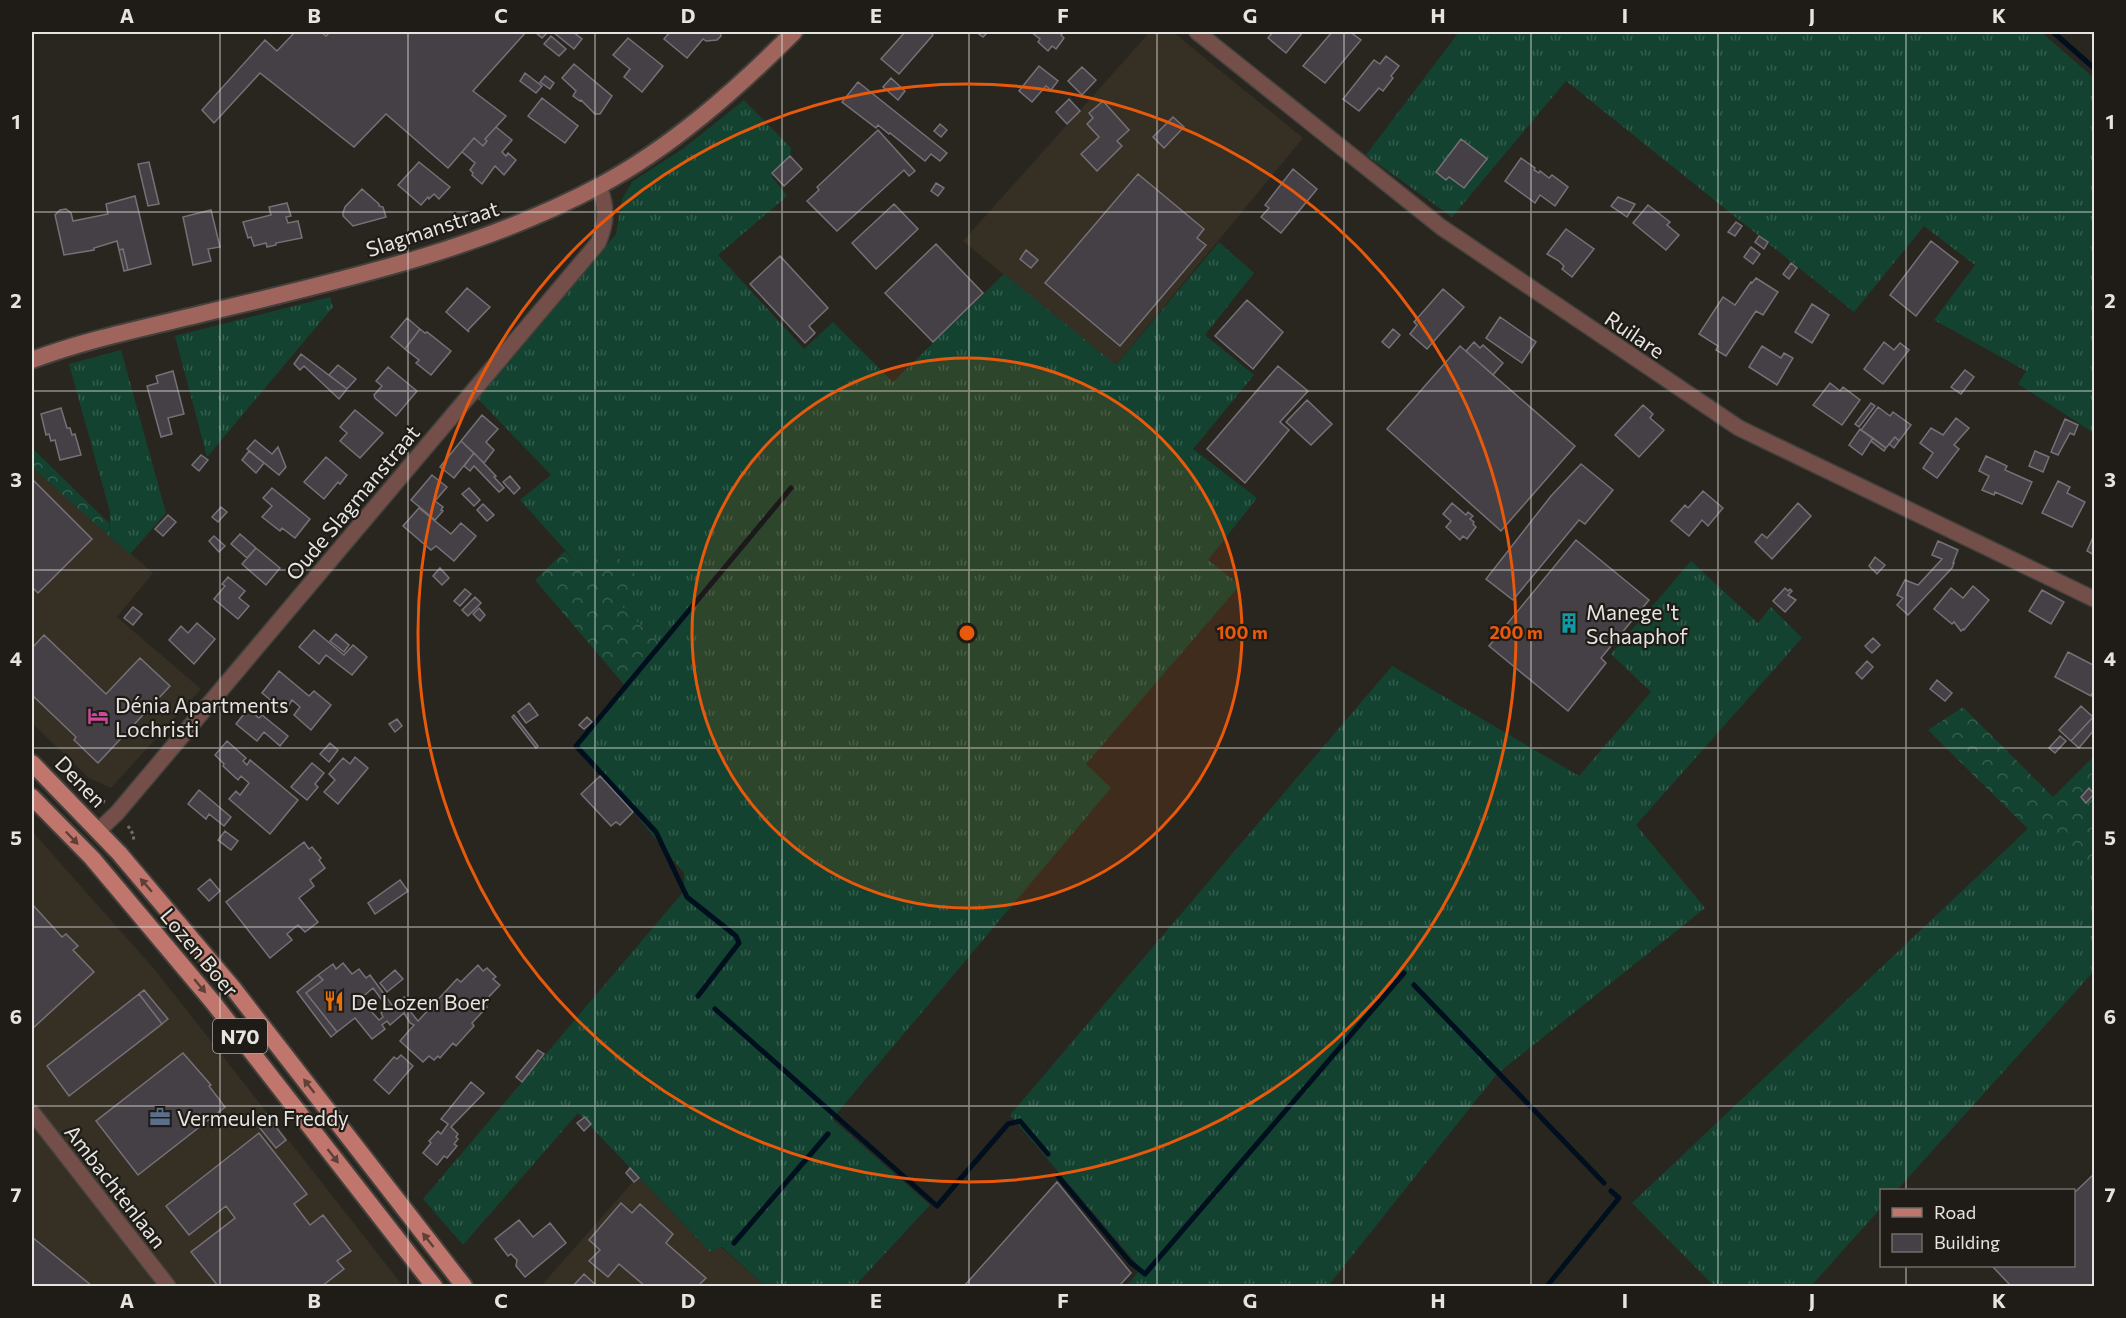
<svg xmlns="http://www.w3.org/2000/svg" width="2126" height="1318" viewBox="0 0 2126 1318" font-family="Commissioner,sans-serif">
<style>
.built{fill:#352f24}
.grass{fill:url(#grass-tufts)}
.forest{fill:url(#forest-crowns)}
.lines{fill:none;stroke-linecap:round;stroke-linejoin:round}
.stream{stroke:#000f1e;stroke-width:5}
.building{fill:#454045;stroke:#767177;stroke-width:1.5;fill-rule:evenodd}
.minor-casing{stroke:#43413b;stroke-width:18}
.secondary-casing{stroke:#43413b;stroke-width:20}
.primary-casing{stroke:#43413b;stroke-width:20}
.path{stroke:#716f6a;stroke-width:3;stroke-dasharray:3 3;stroke-linecap:butt}
.minor{stroke:#744f4a;stroke-width:15}
.secondary{stroke:#9f655d;stroke-width:16}
.primary{stroke:#c0766c;stroke-width:16}
.oneway{fill:#5f4039}
.grid{fill:none;stroke:#e6e4e1;stroke-width:1.5;stroke-opacity:0.55}
.ring{fill:none;stroke:#e8590c;stroke-width:3}
.labels{text-anchor:middle;dominant-baseline:central;stroke-width:4.5;stroke-linejoin:round;paint-order:stroke}
.shield{fill:#1f1c17;stroke:#aaa8a4;stroke-width:1.5}
.shield-label{font-size:20px;font-weight:bold;fill:#e6e4e1}
.street-label{font-size:21px;fill:#e6e4e1;stroke:#1f1c17}
.poi-label{font-size:21px;fill:#e6e4e1;stroke:#1f1c17;text-anchor:start}
.centre{fill:#e8590c;stroke:#1f1c17;stroke-width:3}
.ring-label{font-size:18px;text-anchor:middle;font-weight:bold;fill:#e8590c;stroke:#1f1c17;stroke-width:4.5;stroke-linejoin:round;paint-order:stroke}
.neatline{fill:none;stroke:#e6e4e1;stroke-width:2}
.grid-label{font-size:20px;text-anchor:middle;font-weight:bold;fill:#e6e4e1}
</style>
<defs>
<pattern id="grass-tufts" width="24" height="20" patternUnits="userSpaceOnUse" patternTransform="scale(1.5)"><rect width="24" height="20" fill="#134230"/><path d="M3 7l-1-3M5 7V3M7 7l1-3M15 17l-1-3M17 17v-4M19 17l1-3" fill="none" stroke="#355d4e"/></pattern>
<pattern id="forest-crowns" width="20" height="18" patternUnits="userSpaceOnUse" patternTransform="scale(1.5)"><rect width="20" height="18" fill="#134230"/><path d="M2 6a3 3 0 1 1 6 0M12 15a3 3 0 1 1 6 0" fill="none" stroke="#355d4e"/></pattern>
</defs>
<rect width="100%" height="100%" fill="#292620"/>
<path class="built" d="M1150,32H1173L1303,138L1115,366L963,241Z
M32,467L153,573L117,617L201,689L111,788L89,778L32,723Z
M32,831L156,971L403,1286H32Z
M638,1176L710,1252L721,1247L765,1286H541Z"/>
<path class="grass" d="M1459,32H2041L2094,78V433L2018,384L2026,371L1934,320L1975,265L1924,226L1854,312L1566,81L1452,217L1366,155Z
M744,100L791,148L790,161L772,177L787,196L718,255L804,349L833,322L893,382L1004,274L1116,365L1219,242L1254,273L1205,335L1254,375L1193,449L1257,498L1208,560L1240,585L1086,764L1111,788L832,1119L930,1205L855,1286H765L722,1247L710,1252L578,1113L463,1245L423,1199L684,891V873L578,745L661,645L616,601L641,579L608,548L584,571L520,500L551,475L478,399L616,234L622,199L632,182L684,148Z
M330,297L333,307L207,457L175,336Z
M121,350L166,513L130,554L110,537V512L69,364Z
M1691,561L1758,623L1771,607L1802,638L1636,825L1705,908L1497,1074L1328,1286H1126L1141,1269L1010,1115L1392,666L1579,776L1651,692L1611,654Z
M2036,821L2094,869V971L1897,1190H1882L1881,1208L1811,1286H1714L1632,1203Z"/>
<path class="forest" d="M32,448L109,523L110,537L32,467Z
M608,548L641,579L617,602L661,645L626,687L535,580L565,551L584,571Z
M1963,707L2053,797L2094,756V869L2036,822L2028,829L1928,730Z"/>
<g class="lines">
<path class="stream" d="M2053,32L2094,68
M1414,985L1604,1183
M698,996L739,943L736,936L687,897L656,832L576,746L791,488
M715,1009L937,1206L1008,1124L1020,1121L1048,1154
M1057,1175L1130,1262L1145,1274L1404,973
M734,1243L828,1134
M1547,1286L1619,1198L1611,1191"/>
</g>
<path class="building" d="M295,32H321L326,36L330,32H526L473,91L506,116L485,139L487,141L483,146L474,138L448,168L386,114L354,147L260,73L214,123L202,110L265,40L277,51Z
M535,32H548L542,38Z
M553,32H573L582,39L574,49Z
M670,32H720L721,36L717,40L706,41L703,39L687,58L664,39Z
M905,32H934L932,34L933,35L899,74L881,59Z
M976,32H988L983,37Z
M1031,32H1064L1061,35L1064,38L1056,49L1052,46L1048,51L1038,42L1040,39Z
M1273,32H1303L1286,53L1268,38Z
M1332,32H1350L1361,40L1325,83L1303,66Z
M551,36L566,49L559,56L544,44Z
M628,38L663,66L642,92L624,77L630,69L613,55Z
M1386,56L1399,66L1391,76L1393,78L1383,91L1379,88L1359,111L1343,99L1374,60L1380,64Z
M574,64L612,96L600,114H595L581,100L580,101L573,96L576,91L562,78Z
M1039,66L1058,81L1051,90L1046,86L1032,102L1019,91Z
M1082,67L1096,80L1082,95L1068,81Z
M525,73L542,86L536,93L520,81Z
M545,76L554,83L550,89L540,82Z
M891,78L905,91L898,100L883,87Z
M858,82L947,153L940,161L931,154L925,161L890,133L889,134L878,125L876,128L842,102Z
M542,98L578,126L565,143L528,116Z
M1069,99L1080,111L1067,124L1056,112Z
M1103,101L1129,130L1117,141L1122,146L1097,171L1081,154L1099,137L1087,124L1093,118L1089,113Z
M1173,117L1184,127L1164,148L1153,137Z
M940,124L947,130L941,137L934,131Z
M496,127L512,140L502,152L506,156L508,153L516,160L504,175L495,166L482,184L472,175L473,173L470,170L475,163L462,152L474,138L483,146L487,141L485,139Z
M878,130L915,171L909,176L904,170L837,231L807,201L819,190L817,187Z
M1461,139L1487,159L1464,188L1449,177L1446,180L1436,172Z
M790,156L802,169L784,186L772,173Z
M1521,158L1535,168L1534,170L1539,173L1540,171L1549,178L1552,175L1568,187L1555,206L1540,195L1535,203L1505,181Z
M149,162L159,204L148,206L138,164Z
M419,162L450,187L439,199L434,194L429,199L428,197L421,205L398,185Z
M1293,169L1317,189L1281,233L1261,217L1269,208L1265,205Z
M1138,174L1204,229L1197,238L1206,245L1120,346L1045,283Z
M936,183L944,188L938,196L931,191Z
M362,189L379,204V206L383,207L386,217L353,226L343,216V213L345,207Z
M135,196L151,264L128,270L123,249L119,250L117,241L94,248V250L64,255L55,215L60,210L66,209L71,213L73,221L108,214L106,204Z
M1618,197L1635,204L1627,217L1611,206Z
M287,203L291,216L286,217L288,223L298,221L302,238L276,243V245L267,247L266,243L254,246L251,237L248,238L243,222L271,215L269,207Z
M894,204L918,229L876,269L852,243Z
M1648,205L1670,222L1667,225L1679,235L1666,250L1633,223Z
M211,210L220,247L208,249L211,261L193,265L183,217Z
M1736,222L1742,226L1735,236L1728,232Z
M1566,229L1594,249L1572,277L1562,269L1564,266L1559,261L1547,254Z
M1759,236L1768,242L1764,249L1755,242Z
M1931,241L1958,262L1916,316L1890,295Z
M936,244L983,293L933,342L885,293Z
M1751,247L1760,254L1753,264L1744,257Z
M123,249L128,270L124,271L119,250Z
M1026,250L1038,260L1031,268L1020,259Z
M780,256L828,308L809,326L815,333L805,343L750,284Z
M1791,263L1797,268L1789,279L1783,274Z
M1756,278L1778,292L1763,315L1756,311L1726,356L1716,350L1718,346L1699,334L1723,297L1735,305L1751,282L1752,283Z
M467,288L490,307L468,330L469,332L446,312Z
M1443,289L1464,307L1427,349L1410,334L1417,325L1414,322Z
M1247,300L1283,332L1253,369L1215,336Z
M1812,304L1829,315L1812,343L1795,332Z
M1500,317L1536,342L1522,363L1486,338Z
M407,318L420,329L405,349L391,337Z
M420,329L425,333L427,332L451,351L431,375L416,363L419,360L405,349Z
M1393,329L1400,335L1389,348L1382,342Z
M1474,342L1480,348L1483,345L1503,363L1493,375L1466,351Z
M1884,342L1894,350L1900,343L1909,350L1883,384L1864,369Z
M1460,346L1575,446L1501,531L1387,429Z
M1762,346L1781,358L1784,353L1793,358L1777,385L1749,367Z
M301,354L347,389L339,399L304,366L300,370L294,364Z
M338,365L356,379L347,389L329,375Z
M1278,366L1308,391L1280,422L1289,430L1245,483L1207,449Z
M388,367L417,391L396,416L375,398L374,395L382,386L376,381Z
M1965,370L1974,377L1961,394L1951,387Z
M173,371L184,414L168,418L172,434L161,437L147,386L158,383L156,376Z
M1830,383L1840,391L1843,387L1860,400L1842,425L1813,405Z
M1307,400L1332,424L1311,445L1286,422Z
M1871,403L1875,406L1859,427L1855,424Z
M1643,405L1653,414L1650,418L1664,430L1639,457L1615,435Z
M1878,407L1890,416L1893,412L1911,425L1899,441L1895,437L1886,448L1861,430Z
M61,408L67,428H70L72,435L75,434L81,455L60,460L55,440L51,441L49,434L46,435L41,414Z
M355,410L383,433L360,458L340,441L347,433L340,427Z
M482,415L498,429L486,442L494,450L484,463L461,441Z
M1956,418L1969,428L1954,445L1959,449L1937,478L1923,468L1933,453L1920,443L1931,428L1943,435Z
M2065,419L2078,425L2074,435L2070,433L2058,455L2051,452Z
M1860,429L1873,438L1862,455L1849,445Z
M1895,437L1899,441L1894,448L1889,444Z
M1873,438L1886,448L1884,451L1871,441Z
M255,440L272,454L278,447L286,467L279,475L247,449Z
M461,441L474,453L454,478L440,467Z
M249,451L264,463L256,473L242,460Z
M2035,451L2049,457L2043,472L2029,466Z
M474,453L496,476L494,477L504,488L499,492L474,466L470,471L464,466Z
M201,455L208,460L199,471L192,465Z
M1986,456L2007,466L2005,470L2032,482L2022,504L1995,492L1994,495L1982,490L1989,476L1979,471Z
M326,457L347,475L340,484L338,482L324,499L304,482Z
M1581,464L1613,490L1585,524L1579,520L1513,600L1486,579L1551,496Z
M432,475L447,487L435,501L443,507L441,510L443,511L435,520L411,500Z
M510,476L520,488L514,494L503,482Z
M32,479L92,539L38,593L32,587Z
M2058,481L2070,487L2067,493L2085,502L2072,527L2042,513Z
M272,488L310,519L295,538L282,528L280,531L262,517L272,506L263,498Z
M469,488L480,500L474,506L462,494Z
M1703,491L1723,508L1708,526L1702,520L1689,536L1671,521L1685,505L1688,508Z
M1452,503L1466,515L1468,512L1473,516L1470,519L1474,522L1473,524L1476,527L1467,539L1463,536L1460,540L1446,527L1451,521L1443,514Z
M1798,503L1811,516L1772,559L1755,542L1762,534L1767,538Z
M483,504L494,515L487,521L477,510Z
M221,507L227,512L218,522L212,517Z
M419,508L451,534L461,523L476,536L454,561L436,546L431,550L403,526Z
M168,515L176,522L163,536L155,529Z
M240,534L256,548L247,558L231,544Z
M2094,535V555L2087,551Z
M214,536L225,546L219,552L209,541Z
M1576,540L1649,600L1601,658L1606,663L1568,711L1489,646Z
M1938,541L1958,550L1953,563H1954L1952,568L1908,615L1897,605L1903,598L1897,595L1905,580L1918,585L1942,559L1932,555Z
M256,548L280,568L266,585L242,564Z
M1875,557L1885,565L1877,574L1869,566Z
M440,568L449,578L442,585L433,576Z
M228,577L245,591L239,598L249,606L238,619L214,599L225,586L222,584Z
M1973,586L1989,600L1964,630L1963,629L1961,631L1954,622L1952,624L1934,609L1951,588L1963,598Z
M1785,588L1788,591L1790,589L1792,591L1788,595L1796,600L1785,612L1773,601Z
M465,589L471,594L460,606L454,601Z
M2042,590L2064,602L2051,624L2029,611Z
M475,597L481,603L468,616L462,610Z
M133,607L142,614L133,625L124,618Z
M479,608L485,615L480,621L473,614Z
M197,623L215,639L194,664L169,640L181,626L188,633Z
M314,630L344,655L353,645L367,657L352,675L326,655L319,664L299,647Z
M336,634L349,645L344,652L330,641Z
M44,635L106,694L140,658L170,686L98,763L74,740L76,737L32,695V646L33,647Z
M1873,638L1880,645L1872,653L1865,646Z
M2068,652L2093,665L2094,663V689L2091,696L2055,677Z
M1867,661L1873,667L1862,679L1856,673Z
M279,671L309,696L314,691L331,705L311,730L294,715L300,707L292,700L289,705L285,702L280,708L262,693Z
M1937,680L1952,693L1945,701L1930,689Z
M529,703L538,715L526,723L518,712Z
M2081,706L2093,717L2071,741L2059,730Z
M248,709L259,718L262,715L288,736L280,746L264,732L257,741L236,724Z
M514,715L538,746L536,748L512,717Z
M587,717L592,722L584,729L579,725Z
M2093,717L2094,730L2079,748L2071,741Z
M397,719L402,726L395,732L389,724Z
M2060,736L2066,741L2055,753L2049,748Z
M227,741L246,758L243,761L247,765L250,760L298,800L270,834L229,799L236,791L240,795L249,783L241,776L238,780L223,766L224,764L215,755Z
M330,743L338,750L329,762L320,754Z
M355,757L368,768L338,804L324,792L335,780L329,774L343,758L350,764Z
M312,763L324,773L315,784L318,787L307,800L291,787Z
M600,776L633,812L620,825L616,822L611,826L581,794Z
M2089,788L2094,794L2086,803L2081,797Z
M199,790L231,817L224,826L209,814L206,819L188,804Z
M225,831L238,841L231,850L218,840Z
M304,842L309,849L312,847L321,858L319,860L325,868L310,880L314,886L299,898L318,922L305,932L298,925L287,934L292,940L270,958L226,902Z
M210,879L220,891L209,901L198,889Z
M400,880L408,891L375,914L368,903Z
M32,904L62,937L66,934L78,946L73,950L94,972L32,1029Z
M343,963L352,974L359,969L366,978L370,975L392,1005L404,997L410,999L412,1005L409,1010L418,1021L457,979L461,982L478,965L483,971L487,968L496,977L493,979L500,985L483,1003L487,1007L472,1023L474,1026L456,1046L453,1043L440,1058L438,1056L434,1060L429,1056L423,1062L400,1041L414,1025L410,1023L404,1013L390,1025L387,1021L382,1025L385,1029L372,1039L355,1018L337,1032L306,993L323,980L318,975L333,964L336,969ZM373,988L388,1008L381,1013L383,1017L379,1020L360,999Z
M395,970L403,979L387,992L380,983Z
M318,975L323,980L306,993L337,1032L331,1037L297,992Z
M144,990L168,1019L162,1024L139,994Z
M139,994L162,1024L69,1096L47,1066Z
M538,1050L544,1054L522,1082L516,1077Z
M183,1053L211,1085L209,1086L225,1107L138,1175L96,1121Z
M401,1055L413,1066L389,1094L374,1080L394,1057L397,1059Z
M471,1082L484,1093L451,1127L458,1134L456,1137L458,1139L454,1144L457,1146L447,1158L444,1156L437,1165L423,1153L431,1143L429,1141L438,1131L441,1134L448,1124L441,1119Z
M266,1114L286,1140L276,1148L255,1122Z
M585,1117L591,1124L584,1131L577,1123Z
M259,1133L307,1194L294,1204L310,1225L323,1215L351,1251L337,1261L344,1269L322,1286H218L191,1252L235,1218L226,1206L189,1235L166,1206Z
M630,1168L639,1178L634,1182L626,1173Z
M2094,1174V1286H2011L1993,1267L1995,1266H2074V1193Z
M1057,1182L1131,1273L1119,1286H964Z
M621,1203L632,1213L640,1204L673,1234L666,1243L706,1278L698,1286H645L619,1264L608,1277L589,1261L600,1250L589,1240Z
M519,1220L533,1237L550,1223L566,1243L525,1277L516,1266L517,1260L511,1254L508,1256L495,1239Z
M32,1237L92,1286H32Z
M584,1274L597,1286H573Z"/>
<g class="lines">
<g class="minor-casing">
<path id="minor" d="M1197,32L1441,227L1739,428L2094,599
M98,831L117,813L598,243C607,222 607,207 599,186
M32,1112L168,1286"/>
</g>
<g class="secondary-casing">
<path id="secondary" d="M32,360C80,342 130,331 180,319C323,284 469,255 599,186C672,147 736,90 794,32"/>
</g>
<g class="primary-casing">
<path id="primary" d="M32,763L119,853L233,988L464,1286
M32,797L92,858L212,1001L434,1286"/>
</g>
<path class="path" d="M86,794L105,802
M128,826L133,834L134,841"/>
<use href="#minor" class="minor"/>
<use href="#secondary" class="secondary"/>
<use href="#primary" class="primary"/>
</g>
<defs><path id="oneway-solid" d="M-6-.8H1V-3.2L6.5 0L1 3.2V.8H-6Z" transform="scale(1.5)"/></defs>
<g class="oneway">
<use href="#oneway-solid" transform="translate(72 838) rotate(46)"/>
<use href="#oneway-solid" transform="translate(146 885) rotate(-131)"/>
<use href="#oneway-solid" transform="translate(200 986) rotate(50)"/>
<use href="#oneway-solid" transform="translate(309 1086) rotate(-128)"/>
<use href="#oneway-solid" transform="translate(333 1156) rotate(52)"/>
<use href="#oneway-solid" transform="translate(428 1240) rotate(-128)"/>
</g>
<path class="grid" d="M220,32V1286M408,32V1286M595,32V1286M782,32V1286M969,32V1286M1157,32V1286M1344,32V1286M1531,32V1286M1718,32V1286M1906,32V1190M32,212H2094M32,391H2094M32,570H2094M32,748H2094M32,927H2094M32,1106H2094M1906,1266V1286"/>
<circle cx="967" cy="633" r="275" fill="#e8590c" fill-opacity=".12"/>
<g class="ring">
<circle cx="967" cy="633" r="275"/>
<circle cx="967" cy="633" r="549"/>
</g>
<defs>
<g id="building-bare" transform="scale(1.62)"><path d="M-4-6H4V6H1V3H-1V6H-4ZM-2.5-4.3h1.7v1.8h-1.7ZM.8-4.3h1.7v1.8H.8ZM-2.5-1h1.7V.8h-1.7ZM.8-1h1.7V.8H.8Z" fill="#0f9aa8" stroke="#1f1c17" stroke-width="2.5" paint-order="stroke"/></g>
<g id="hotel-bare" transform="scale(1.62)"><path d="M-6-4.5h1.5V1H6V5H4.5V3h-9V5H-6ZM-4 0a1.8 1.8 0 1 1 3.6 0ZM.5 0V-2.5h3Q6-2.5 6 0Z" fill="#d1479c" stroke="#1f1c17" stroke-width="2.5" paint-order="stroke"/></g>
<g id="restaurant-bare" transform="scale(1.62)"><path d="M-5-6h1v4h1v-4h1v4h1v-4h1v5L-1.5 .5V6h-2V.5L-5-1ZM5-6V6H3V1.5H1.5Q1.5-4 5-6Z" fill="#e8710a" stroke="#1f1c17" stroke-width="2.5" paint-order="stroke"/></g>
<g id="office-bare" transform="scale(1.62)"><path d="M-6-3h4V-5.5h4V-3h4V5H-6ZM-1-4.5V-3h2v-1.5ZM-6 0V1H6V0Z" fill="#5c6f8a" stroke="#1f1c17" stroke-width="2.5" paint-order="stroke"/></g>
</defs>
<g fill-rule="evenodd">
<use href="#building-bare" x="1569" y="623"/>
<use href="#hotel-bare" x="98" y="716"/>
<use href="#restaurant-bare" x="334" y="1001"/>
<use href="#office-bare" x="160" y="1117"/>
</g>
<g class="labels">
<rect class="shield" x="213" y="1019" width="54" height="34" rx="4.5"/>
<g class="shield-label">
<text x="240" y="1036">N70</text>
</g>
<g class="street-label">
<text transform="translate(432 228) rotate(-18)">Slagmanstraat</text>
<text transform="translate(1635 334) rotate(34)">Ruilare</text>
<text transform="translate(352 502) rotate(-50)">Oude Slagmanstraat</text>
<text transform="translate(81 781) rotate(46)">Denen</text>
<text transform="translate(200 952) rotate(50)">Lozen Boer</text>
<text transform="translate(116 1186) rotate(52)">Ambachtenlaan</text>
</g>
<g class="poi-label">
<text x="1586" y="611">Manege 't<tspan x="1586" dy="24">Schaaphof</tspan></text>
<text x="115" y="704">Dénia Apartments<tspan x="115" dy="24">Lochristi</tspan></text>
<text x="351" y="1001">De Lozen Boer</text>
<text x="177" y="1117">Vermeulen Freddy</text>
</g>
</g>
<circle cx="967" cy="633" r="9" class="centre"/>
<g class="ring-label">
<text x="1242" y="639">100 m</text>
<text x="1516" y="639">200 m</text>
</g>
<rect width="2126" height="1318" fill="none" stroke="#1f1c17" stroke-width="66"/>
<rect x="1880" y="1189" width="195" height="78" fill="#1f1c17" stroke="#6f6c68" stroke-width="1.5"/>
<rect x="1892" y="1208" width="30" height="9" fill="#c0766c" stroke="#6f6c68" stroke-width="1.5"/>
<text x="1934" y="1219" font-size="18" fill="#e6e4e1">Road</text>
<rect x="1892" y="1234" width="30" height="18" fill="#454045" stroke="#6f6c68" stroke-width="1.5"/>
<text x="1934" y="1249" font-size="18" fill="#e6e4e1">Building</text>
<rect x="33" y="33" width="2060" height="1252" class="neatline"/>
<g class="grid-label">
<text x="127" y="23">A</text>
<text x="314" y="23">B</text>
<text x="501" y="23">C</text>
<text x="688" y="23">D</text>
<text x="876" y="23">E</text>
<text x="1063" y="23">F</text>
<text x="1250" y="23">G</text>
<text x="1438" y="23">H</text>
<text x="1625" y="23">I</text>
<text x="1812" y="23">J</text>
<text x="1999" y="23">K</text>
<text x="16" y="129">1</text>
<text x="2110" y="129">1</text>
<text x="16" y="308">2</text>
<text x="2110" y="308">2</text>
<text x="16" y="487">3</text>
<text x="2110" y="487">3</text>
<text x="16" y="666">4</text>
<text x="2110" y="666">4</text>
<text x="16" y="845">5</text>
<text x="2110" y="845">5</text>
<text x="16" y="1024">6</text>
<text x="2110" y="1024">6</text>
<text x="16" y="1202">7</text>
<text x="2110" y="1202">7</text>
<text x="127" y="1308">A</text>
<text x="314" y="1308">B</text>
<text x="501" y="1308">C</text>
<text x="688" y="1308">D</text>
<text x="876" y="1308">E</text>
<text x="1063" y="1308">F</text>
<text x="1250" y="1308">G</text>
<text x="1438" y="1308">H</text>
<text x="1625" y="1308">I</text>
<text x="1812" y="1308">J</text>
<text x="1999" y="1308">K</text>
</g>
</svg>
